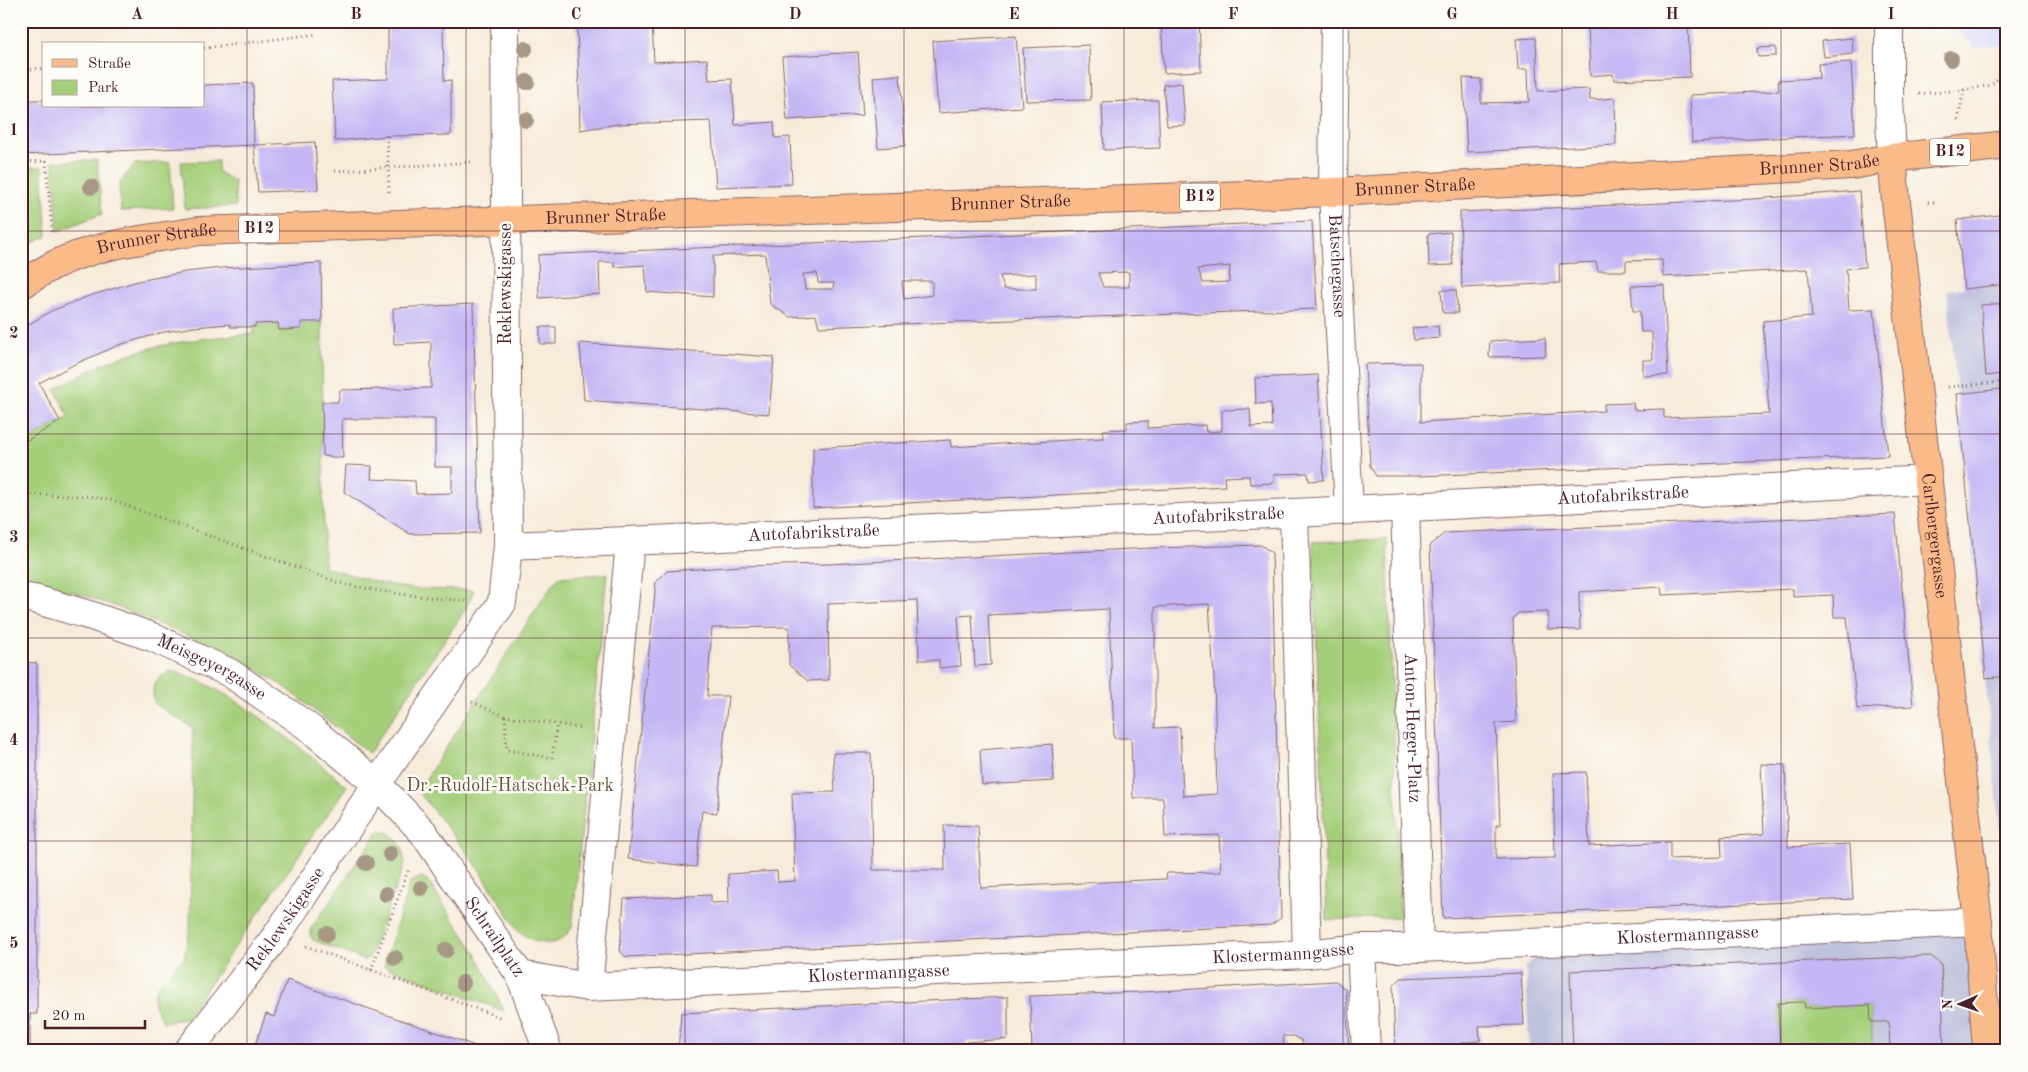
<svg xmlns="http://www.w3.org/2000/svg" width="2028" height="1072" viewBox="0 0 2028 1072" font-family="'Old Standard TT',serif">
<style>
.built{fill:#d7d7f8}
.industrial{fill:#bfc2dd}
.green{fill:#a5cf7a;stroke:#787752}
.building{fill:#c4b7f4;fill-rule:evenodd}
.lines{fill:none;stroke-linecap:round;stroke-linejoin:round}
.minor-casing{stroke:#876668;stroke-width:30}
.major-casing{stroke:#876668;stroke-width:30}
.path{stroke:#876668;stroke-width:3;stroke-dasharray:1 4;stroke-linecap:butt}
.minor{stroke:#fff;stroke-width:28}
.major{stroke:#fabb8b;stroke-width:28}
.tree{fill:#a79886}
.grid{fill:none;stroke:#4a1f2b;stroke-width:1;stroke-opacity:0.55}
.labels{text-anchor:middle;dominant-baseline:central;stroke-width:5;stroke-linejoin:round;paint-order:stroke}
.shield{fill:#fdfcf7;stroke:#806168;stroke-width:1}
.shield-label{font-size:16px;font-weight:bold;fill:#4a1f2b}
.street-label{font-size:18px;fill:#4a1f2b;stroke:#fdfcf7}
.park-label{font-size:18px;fill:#655443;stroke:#fdfcf7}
.neatline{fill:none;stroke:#4a1f2b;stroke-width:2}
.grid-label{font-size:16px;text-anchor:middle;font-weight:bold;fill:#4a1f2b}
</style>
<rect width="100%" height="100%" fill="#fdfcf7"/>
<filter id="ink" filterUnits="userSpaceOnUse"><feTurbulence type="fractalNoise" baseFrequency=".02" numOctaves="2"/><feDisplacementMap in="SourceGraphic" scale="10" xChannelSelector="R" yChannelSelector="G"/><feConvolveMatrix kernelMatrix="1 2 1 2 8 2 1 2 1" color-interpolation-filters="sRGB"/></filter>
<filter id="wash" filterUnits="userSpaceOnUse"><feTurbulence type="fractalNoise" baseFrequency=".0096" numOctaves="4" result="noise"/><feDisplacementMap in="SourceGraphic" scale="20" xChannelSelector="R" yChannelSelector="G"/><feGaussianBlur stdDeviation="1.12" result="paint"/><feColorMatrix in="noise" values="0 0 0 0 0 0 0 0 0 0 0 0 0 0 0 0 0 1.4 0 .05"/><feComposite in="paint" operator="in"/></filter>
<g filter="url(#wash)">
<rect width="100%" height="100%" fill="#f7ebd9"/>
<path class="built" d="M1948,21H2007V45L1974,47Z"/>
<path class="industrial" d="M2007,214V899L1947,290L1964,288L1957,220Z
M1978,922L1987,1051H1529L1526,967L1548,942Z"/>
<path class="green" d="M97,160L102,214L58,231L53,162Z
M218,161V172L234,181L236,206L185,209L181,162Z
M170,162L173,208L121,211L119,184L135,164Z
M42,167L47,236L21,246V168Z
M301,322H322L324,567L379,583L412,589L474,590L465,610L369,753L285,687L230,653L115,606L73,592L21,579V444L69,417L55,389C76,378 98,365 121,357C164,342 209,337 254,334L255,324L278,323L279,330L300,329Z
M1387,539L1400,917L1327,920L1313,542Z
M607,574L572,927C559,951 535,945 518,930L475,863L418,791L546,594L559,577Z
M171,671C231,686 298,747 347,786L185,1019L163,1022L154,1005V994L158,985L184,957L190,929L193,728L155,704C150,685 154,679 171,671Z
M379,831L390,833L402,847L405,863L369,958L364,960L313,940L310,935L312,927Z
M422,877L429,883L477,955L504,1011L384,966L410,882Z
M1804,1002L1805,1008L1870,1005L1873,1051H1780L1778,1003Z"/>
<g id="blocks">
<path class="building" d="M388,21H443L444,81L451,80V135L387,136L335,141L332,81L388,79Z
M577,21H652L654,62L707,59L709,80L732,79L735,125L774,122L775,138L790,137L792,184L716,187L711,121L617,124L580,130Z
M1161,21H1199L1201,71L1164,73Z
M1588,21H1733V23L1688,24L1690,77L1614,80L1613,74L1590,76Z
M1016,36L1022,107L938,113L933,41Z
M1536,38L1538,91L1589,89L1590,100L1615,98L1616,145L1467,152L1463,78L1481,79V103L1529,102L1528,69H1518L1516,39Z
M1852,38L1853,54L1824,57L1822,41Z
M1089,45L1091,100L1026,101L1023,48Z
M1776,47V56L1758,57L1757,48Z
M858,52L863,115L787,120L782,57Z
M1851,62L1855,134L1692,142L1690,95L1779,91L1778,80L1819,78L1818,64Z
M900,75L905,146L878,148L873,77Z
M253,83L254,145L21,155V100H44V106H204V85Z
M1182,83L1185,125L1167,126L1163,85Z
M1158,100L1160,148L1104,150L1102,102Z
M315,142L318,190L258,192L254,145Z
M1859,191L1865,267L1846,269L1849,310L1874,309L1888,456L1419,476H1376L1370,466L1365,364L1421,363V422L1604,411V404L1633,403L1634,410L1664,409V418L1769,414L1763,321L1812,317L1808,269L1663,277L1662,260L1626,261V271H1598L1596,262L1559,264L1560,283L1462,288L1460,212L1753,199Z
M2007,214V284L1964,289L1957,220Z
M1312,221L1317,309L819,327L816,315L790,317L770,304L765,254L713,256V297L647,292L645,265L614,267V262H599L600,294L539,298L538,255ZM1230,266L1229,282L1203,283L1198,269ZM1129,272V287H1103L1098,273ZM817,273L818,283H834L833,289H805L803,274ZM1036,274V289H1004L1000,276ZM902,281H932V295L904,299Z
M1451,232L1453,265L1429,266L1428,234Z
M321,263L322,322H301V329L279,330L278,323L255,324V327H230V324L194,327L164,332L119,345L73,365L39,383L60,421L21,444V329L51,311L89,296L138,281L185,272L222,268Z
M1664,285L1668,375L1643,376V360H1653L1652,332H1641L1640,311H1633L1631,286Z
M1441,290H1456L1458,313H1443Z
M2007,303V676L1986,678L1957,394L2002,389L2001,374L1986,376L1981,305Z
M473,304L480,533L410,534L344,492L346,465L372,466L371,479L415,481L416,494L452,493V467H435V419H342L343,458L323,456L322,402H338L340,390L431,388V342L394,344L393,308Z
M1438,326L1439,338L1414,340L1412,328Z
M540,327H556V344H540Z
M1545,338L1546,356L1489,357L1490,341Z
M580,343L774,357L769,414L584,400Z
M1318,375L1324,480L1309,481L1308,473L1274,474V483L1250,484L1249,476L1224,477L1225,486L813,508V448L950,440L951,447L1103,438V430L1127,429V422L1148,421V428L1205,425L1206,432L1222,431V410L1250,409L1251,427L1272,426L1271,403L1256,404L1255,378Z
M1895,514L1913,706L1857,709L1847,617H1834L1833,595L1793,597V589L1662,595L1661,587L1579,592L1580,630L1548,629V612L1518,613L1513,619L1516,722L1496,723L1500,825H1496V859L1555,858L1553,773L1586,772L1589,846L1670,842V859L1722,857L1721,837L1764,834L1761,764L1785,765L1788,847L1850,844L1853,899L1443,918L1430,545L1445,533Z
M1261,545L1272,553L1281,918L1271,925L626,957L620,951L624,899L711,895V903L729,902L728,874L777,871L778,882L795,881L792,793L835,792L833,753H871L873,870H945L944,825L978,826L981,888L1166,879L1167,873L1221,872L1219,835L1165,837L1163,798H1133L1131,738H1114L1109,609L988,615L991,665L975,666L972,615L958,616L961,666L939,668V660H919L917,600L828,604L829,680L808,681L789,665V627L712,628L707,696H728L717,813L702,811L696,867L628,859L656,582L667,571L742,566L828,564L1152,548ZM1209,604L1214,678L1217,794L1183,796L1180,727L1155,728V607Z
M21,662L37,663V1014H30V1051H21Z
M1052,744L1054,781L982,785L980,750Z
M1931,956L1941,964L1944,1051H1890L1889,1022H1871L1870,1005L1805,1008L1804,1002L1778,1003L1780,1051H1573L1570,971Z
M1521,973L1524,1025L1479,1026L1480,1041L1463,1042V1051H1395L1393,986L1401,978Z
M287,980L487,1050V1051H253L266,1014L274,1017Z
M1336,981L1346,990L1349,1051H1302V1041L1294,1036H1283L1284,1047L1248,1049V1051H1032L1030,996L1141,992Z
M1008,997V1039L966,1042V1051H678L681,1013Z"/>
</g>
</g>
<g filter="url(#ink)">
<use href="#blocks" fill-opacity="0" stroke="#876668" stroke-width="1"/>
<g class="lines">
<g class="minor-casing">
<g id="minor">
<path id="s1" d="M1335,21L1333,192L1349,509"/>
<path d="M1889,21V97L1892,158"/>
<path id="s2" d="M1405,507L1419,948"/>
<path d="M1294,513L1307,954"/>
<path id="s3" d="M508,546L1294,513L1928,480"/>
<path id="s4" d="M21,597L34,599L92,616L152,637L230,673L307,726L377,784L423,832L520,975L548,1051"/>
<path d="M1361,948L1366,1051"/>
<path id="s5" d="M520,975L588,987L1307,954L1361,948H1419L1978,922"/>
<path d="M588,987L630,542"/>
<path id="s6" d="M188,1051L277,935L377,784L502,603L508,546L505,21"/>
</g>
</g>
<g class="major-casing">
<g id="major">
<path id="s7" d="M1892,158L1896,201L1978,922L1987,1051"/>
<path id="s8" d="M21,285C32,278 43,271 54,265C98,243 151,239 199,231L1333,192L1851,165L1892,158L2007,145"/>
</g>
</g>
<path class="path" d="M204,48L318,34
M21,70L44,68
M1919,94L1964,90
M1958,120L1964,90L1991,85L2007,71
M387,136L389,193
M21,162L46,161L52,232
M335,171L474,162
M1928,202H1937
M1948,387L2002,382
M21,494L87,496L111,500L337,582C380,593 423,597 467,601
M472,702L505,716L582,728
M505,716L507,750L552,758L557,723
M306,946L502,1018
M371,970L409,868"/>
<use href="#minor" class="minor"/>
<use href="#major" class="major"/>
</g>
<g class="tree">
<circle cx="525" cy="49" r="8"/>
<circle cx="1951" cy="59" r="8"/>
<circle cx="527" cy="82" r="8"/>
<circle cx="526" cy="120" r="8"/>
<circle cx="91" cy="187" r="8"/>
<circle cx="390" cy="854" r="8"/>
<circle cx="366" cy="863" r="8"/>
<circle cx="421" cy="888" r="8"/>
<circle cx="386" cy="894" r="8"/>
<circle cx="327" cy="934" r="8"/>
<circle cx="446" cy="950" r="8"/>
<circle cx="395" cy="958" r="8"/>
<circle cx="463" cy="983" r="8"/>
</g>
</g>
<path class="grid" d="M247,21V1051M466,21V1051M685,21V1051M904,21V1051M1124,21V1051M1343,21V1051M1562,21V1051M1781,21V1051M21,231H2007M21,434H2007M21,638H2007M21,841H2007"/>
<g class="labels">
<g class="shield">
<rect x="1930" y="138.5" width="40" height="27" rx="4"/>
<rect x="1180" y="183.5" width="40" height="27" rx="4"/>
<rect x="239" y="215.5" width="40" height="27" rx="4"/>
</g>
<g class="shield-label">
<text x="1950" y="152">B12</text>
<text x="1200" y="197">B12</text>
<text x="259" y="229">B12</text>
</g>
<g class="street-label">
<text stroke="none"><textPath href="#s8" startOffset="1810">Brunner Straße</textPath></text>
<text stroke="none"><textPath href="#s8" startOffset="1405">Brunner Straße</textPath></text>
<text stroke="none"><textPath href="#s8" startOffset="1000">Brunner Straße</textPath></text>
<text stroke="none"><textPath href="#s8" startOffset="595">Brunner Straße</textPath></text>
<text stroke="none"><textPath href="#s8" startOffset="145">Brunner Straße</textPath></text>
<text stroke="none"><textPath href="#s1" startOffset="245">Batschegasse</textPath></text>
<text transform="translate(506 284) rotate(-90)">Reklewskigasse</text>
<text stroke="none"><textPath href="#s3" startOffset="1116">Autofabrikstraße</textPath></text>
<text stroke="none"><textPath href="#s3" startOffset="711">Autofabrikstraße</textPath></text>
<text stroke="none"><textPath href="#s3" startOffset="306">Autofabrikstraße</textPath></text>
<text stroke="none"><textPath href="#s7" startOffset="380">Carlbergergasse</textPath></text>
<text stroke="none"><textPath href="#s4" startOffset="204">Meisgeyergasse</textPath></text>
<text stroke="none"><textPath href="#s2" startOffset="221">Anton-Heger-Platz</textPath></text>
<text stroke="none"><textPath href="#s6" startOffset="164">Reklewskigasse</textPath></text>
<text stroke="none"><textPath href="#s4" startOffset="601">Schrailplatz</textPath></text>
<text stroke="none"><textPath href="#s5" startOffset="1170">Klostermanngasse</textPath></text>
<text stroke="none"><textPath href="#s5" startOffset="765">Klostermanngasse</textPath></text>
<text stroke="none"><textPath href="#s5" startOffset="360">Klostermanngasse</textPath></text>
</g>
<g class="park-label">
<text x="510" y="786">Dr.-Rudolf-Hatschek-Park</text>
</g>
</g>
<rect width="2028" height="1072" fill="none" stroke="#fdfcf7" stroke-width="55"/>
<rect x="42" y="42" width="162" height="65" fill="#fdfcf7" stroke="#b5a4a5"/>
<rect x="52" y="59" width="25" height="8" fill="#fabb8b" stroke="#b5a4a5"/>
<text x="88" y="68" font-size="15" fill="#4a1f2b">Straße</text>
<rect x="52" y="80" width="25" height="15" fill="#a5cf7a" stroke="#b5a4a5"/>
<text x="88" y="92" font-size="15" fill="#4a1f2b">Park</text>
<g transform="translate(1960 1004) rotate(268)" stroke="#fdfcf7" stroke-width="4" paint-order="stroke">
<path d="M0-4L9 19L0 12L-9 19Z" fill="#4a1f2b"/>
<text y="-8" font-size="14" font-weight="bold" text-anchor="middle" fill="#4a1f2b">N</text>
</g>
<path d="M45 1020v8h100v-8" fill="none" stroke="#4a1f2b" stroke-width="2.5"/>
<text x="52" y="1020" font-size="15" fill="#4a1f2b" stroke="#fdfcf7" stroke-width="4" paint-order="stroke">20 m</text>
<rect x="28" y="28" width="1972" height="1016" class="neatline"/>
<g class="grid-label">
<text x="137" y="19">A</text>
<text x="356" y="19">B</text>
<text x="576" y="19">C</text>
<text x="795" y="19">D</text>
<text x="1014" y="19">E</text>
<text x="1233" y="19">F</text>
<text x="1452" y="19">G</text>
<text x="1672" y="19">H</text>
<text x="1891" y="19">I</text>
<text x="14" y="135">1</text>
<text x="14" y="338">2</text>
<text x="14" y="542">3</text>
<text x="14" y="745">4</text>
<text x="14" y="948">5</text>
</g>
</svg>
